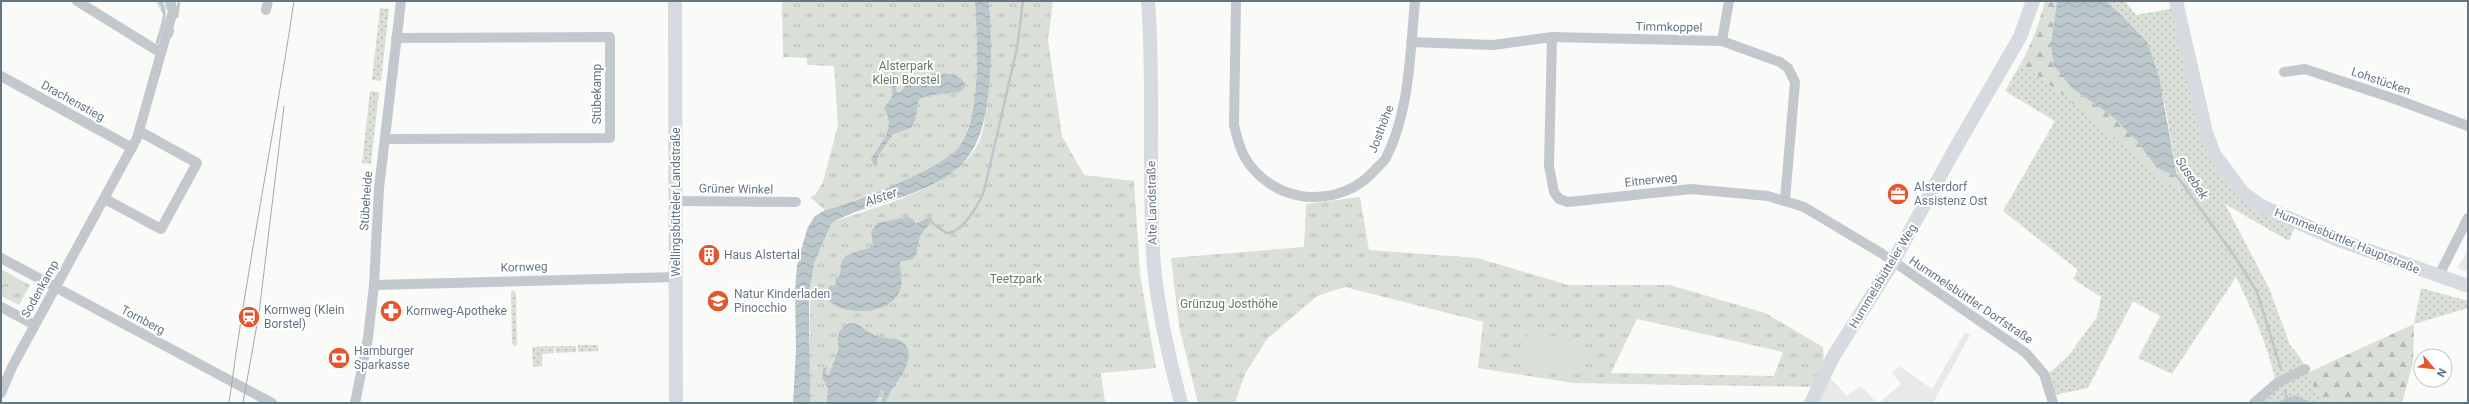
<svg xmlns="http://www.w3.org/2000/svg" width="2469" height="404" viewBox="0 0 2469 404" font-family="Roboto,sans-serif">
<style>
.built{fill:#e8e9e9}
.grass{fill:url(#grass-dots)}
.forest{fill:url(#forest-firs)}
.park{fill:url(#park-tufts);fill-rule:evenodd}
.garden{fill:#dadfd7}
.water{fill:url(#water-waves)}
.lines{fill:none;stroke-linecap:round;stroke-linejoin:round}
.stream{stroke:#bbc7cb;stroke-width:2.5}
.street{stroke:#c3c8cc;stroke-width:10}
.secondary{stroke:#d6dbdf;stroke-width:14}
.tram{stroke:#a2aab0;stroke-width:1}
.labels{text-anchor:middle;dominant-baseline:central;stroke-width:4;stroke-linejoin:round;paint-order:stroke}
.street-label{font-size:12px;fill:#657683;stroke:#fff}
.park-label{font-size:12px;fill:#687a64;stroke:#fff}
.poi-label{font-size:12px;fill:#657683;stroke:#fff;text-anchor:start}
.water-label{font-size:13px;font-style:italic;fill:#60757c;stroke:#fff}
</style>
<defs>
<pattern id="grass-dots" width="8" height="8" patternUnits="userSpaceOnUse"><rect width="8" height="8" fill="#dadfd7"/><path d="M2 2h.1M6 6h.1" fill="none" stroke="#b4b9b4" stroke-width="1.8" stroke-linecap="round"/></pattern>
<pattern id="forest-firs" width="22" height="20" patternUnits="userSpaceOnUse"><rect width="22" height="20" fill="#dadfd7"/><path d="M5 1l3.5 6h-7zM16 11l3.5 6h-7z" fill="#b4b9b4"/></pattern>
<pattern id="park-tufts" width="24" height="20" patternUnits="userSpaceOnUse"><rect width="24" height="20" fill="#dadfd7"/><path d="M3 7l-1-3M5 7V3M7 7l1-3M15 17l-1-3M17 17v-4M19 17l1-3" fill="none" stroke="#b4b9b4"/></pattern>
<pattern id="water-waves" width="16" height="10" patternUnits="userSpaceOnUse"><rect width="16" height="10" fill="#bbc7cb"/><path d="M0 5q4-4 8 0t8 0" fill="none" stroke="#9ca6aa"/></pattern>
</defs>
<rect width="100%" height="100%" fill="#fafaf8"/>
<path class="built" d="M2468,251V272L2457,268Z
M1965,332L1970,335L1933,403H1879L1901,384L1892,373L1899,366L1932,389Z
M1824,371L1847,396L1861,386L1877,403H1810Z"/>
<path class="grass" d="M156,1H163L167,7L158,44L155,45L163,15Z
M2107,1H2125L2136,15L2175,8L2213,155L2242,194L2297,222L2289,241L2225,204L2269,288L2290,345L2300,357L2323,403H2315L2294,395L2275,403H2262L2277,387C2269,348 2253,312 2236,277L2172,374L2138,358L2160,316L2133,301L2088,388L2054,395L2047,375L2068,356L2097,317L2101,297L2073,279L2078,270L2003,211L2055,121L2005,91L2021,63L2068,99L2180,193L2165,105L2147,41Z
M380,8L389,9L381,81L372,80Z
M370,91L379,92L371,164L362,163Z
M2421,288L2468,301V308L2414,324Z
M513,290L516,293L517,344L515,346L512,344L511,292Z
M578,345H598V351L578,352Z
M554,346V353L542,354V366L533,367L532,347Z
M555,346H576V352L556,353Z"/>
<path class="forest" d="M2045,1H2057L2051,44L2073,89L2113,117L2137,141L2157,168L2177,177L2180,194L2068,99L2021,63C2031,46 2040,21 2045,1Z
M2414,324L2413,363L2402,403H2323L2307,373Z"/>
<path class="park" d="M782,1H975C977,36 982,119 959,147C937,173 858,200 825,210L810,197L815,195L823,182L838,125L834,66L807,65V58L783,57Z
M989,1H1053L1048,40L1062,136L1084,175L1134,181L1140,274L1156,368L1101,373L1105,402L1095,403H810C805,383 809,361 810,341C811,302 804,254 833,222C879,205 966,187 982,134C986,120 985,103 986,89C989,59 991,31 989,1Z
M1360,197L1369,250L1477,258L1568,285H1670L1765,313L1823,347L1824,371L1816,387L1574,383L1478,368L1483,322L1345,287L1317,296L1267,339L1245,374L1235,403H1198L1179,326L1171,258L1304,247L1306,204ZM1637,319L1783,352L1774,376L1611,373Z
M1,269L30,285L19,305L1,296Z"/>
<path class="garden" d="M1528,334L1583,338L1581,374L1525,370Z"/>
<path class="water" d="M975,1H989C991,30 992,58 989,86C983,148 969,173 908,195C889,202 846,212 831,224L814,263L809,294L810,403H793L796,350L795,290L797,266L807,229L814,217L825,210C856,202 938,171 959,147C982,119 977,36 975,1Z
M2057,1H2107L2147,41L2159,77L2177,177L2157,168L2137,141L2113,117L2073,89L2054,66L2051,44Z
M892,71L897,76L896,91L899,93C904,90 904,84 909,81C919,73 964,67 965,87L959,92L926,96L919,99L915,120L911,128L893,134L878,156L877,165L875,167L871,159C881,142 897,129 884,108L892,97Z
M907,217L913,219L916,224L929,217L933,219L920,236L916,255L912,259L900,262C899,272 904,279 900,290C887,326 808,310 830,286L836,285L835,280L840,274C841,270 840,268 841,264C845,250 864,252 873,246L871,232L877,223Z
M850,323C861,323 867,333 876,336C889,341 900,334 908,349C912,372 891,382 886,403H881L884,392L882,390L875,403H827L828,388L822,378L823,369L827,366L826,374L829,375L839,348C836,337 838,329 850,323Z
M2294,395L2315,403H2275Z"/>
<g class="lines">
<path class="stream" d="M177,17L179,1
M171,36L173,30
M157,43C161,29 170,14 159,1
M2176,175L2236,258L2257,292L2281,369
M931,222L946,233C962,234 979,204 984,191L1017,48L1023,1
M2285,391L2288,403"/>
<path class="street" d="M77,1L161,53
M1236,1L1234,125C1238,142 1242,158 1255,171C1287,206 1342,205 1373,172C1377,167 1383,163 1386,158C1410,110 1410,53 1415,1
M266,10L268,1
M1552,37L1549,166L1554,192L1559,199L1568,202L1691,189L1768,196L1804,207L1881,253L2026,353L2044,374L2053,403
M1722,41L1729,1
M1411,42L1493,45L1552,37L1722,41L1780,62L1788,68L1795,82L1785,200
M2284,72L2305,69L2398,100L2468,126
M1,76L132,148
M385,139L610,138V37L396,38
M105,199L161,229L197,163L139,131
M675,201L796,202
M1,258L272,403
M2438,277L2468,218
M374,285L676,277
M1,307L35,325
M1,393L12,367L137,138L173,11L170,1
M355,403L368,338L374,285L379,188L401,1
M2254,403L2277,383L2305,369"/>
<path class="secondary" d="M675,1L676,403
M1148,1C1155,89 1147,178 1154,266C1158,312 1169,358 1181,403
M2176,1L2206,132L2214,154L2243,193L2261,206L2336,239L2468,286
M1811,403L1833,357L1893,262L1955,149L2020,37L2033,1"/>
<path class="tram" d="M229,403C247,268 274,135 294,1
M243,403L259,313L284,106"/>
</g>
<defs>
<g id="office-disc" transform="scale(1.15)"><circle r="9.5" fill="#e4572e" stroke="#fff"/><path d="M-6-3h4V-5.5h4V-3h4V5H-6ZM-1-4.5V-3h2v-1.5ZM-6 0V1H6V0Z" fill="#fff"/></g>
<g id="building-disc" transform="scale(1.15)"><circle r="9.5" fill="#e4572e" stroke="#fff"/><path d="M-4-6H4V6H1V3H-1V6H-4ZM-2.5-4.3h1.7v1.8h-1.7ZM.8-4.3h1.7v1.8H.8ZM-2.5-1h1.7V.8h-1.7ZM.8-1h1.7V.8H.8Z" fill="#fff"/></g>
<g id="school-disc" transform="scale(1.15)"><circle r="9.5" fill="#e4572e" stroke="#fff"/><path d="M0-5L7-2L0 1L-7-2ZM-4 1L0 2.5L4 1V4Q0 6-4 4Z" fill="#fff"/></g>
<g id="pharmacy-disc" transform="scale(1.15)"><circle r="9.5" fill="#e4572e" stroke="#fff"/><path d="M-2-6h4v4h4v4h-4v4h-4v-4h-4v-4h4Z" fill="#fff"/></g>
<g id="station-disc" transform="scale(1.15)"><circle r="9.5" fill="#e4572e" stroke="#fff"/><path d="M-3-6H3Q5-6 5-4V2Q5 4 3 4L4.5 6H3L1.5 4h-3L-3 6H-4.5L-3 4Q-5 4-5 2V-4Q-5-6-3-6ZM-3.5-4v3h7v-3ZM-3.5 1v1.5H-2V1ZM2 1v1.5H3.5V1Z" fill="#fff"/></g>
<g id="bank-disc" transform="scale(1.15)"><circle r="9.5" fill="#e4572e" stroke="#fff"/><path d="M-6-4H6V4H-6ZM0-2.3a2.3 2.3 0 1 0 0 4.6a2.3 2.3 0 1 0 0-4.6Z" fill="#fff"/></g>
</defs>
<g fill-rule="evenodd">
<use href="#office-disc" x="1898" y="194"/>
<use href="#building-disc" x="709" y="255"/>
<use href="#school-disc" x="718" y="301"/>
<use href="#pharmacy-disc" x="391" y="311"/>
<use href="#station-disc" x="249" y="317"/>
<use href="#bank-disc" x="339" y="358"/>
</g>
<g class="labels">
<g class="street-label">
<text transform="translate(1669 27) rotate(1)">Timmkoppel</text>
<text transform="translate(2381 81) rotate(19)">Lohstücken</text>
<text transform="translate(597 94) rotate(-90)">Stübekamp</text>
<text transform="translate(73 101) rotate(29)">Drachenstieg</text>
<text transform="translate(1381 129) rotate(-69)">Josthöhe</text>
<text transform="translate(1651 180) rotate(-6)">Eitnerweg</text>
<text transform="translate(736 189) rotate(1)">Grüner Winkel</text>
<text transform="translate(366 201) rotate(-86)">Stübeheide</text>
<text transform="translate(676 202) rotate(-90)">Wellingsbütteler Landstraße</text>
<text transform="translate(1152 203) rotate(-91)">Alte Landstraße</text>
<text transform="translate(2347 241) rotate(22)">Hummelsbüttler Hauptstraße</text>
<text transform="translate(524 267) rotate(-2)">Kornweg</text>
<text transform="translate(1883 276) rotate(-59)">Hummelsbütteler Weg</text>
<text transform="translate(40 289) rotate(-61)">Sodenkamp</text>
<text transform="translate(1971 300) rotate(34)">Hummelsbüttler Dorfstraße</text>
<text transform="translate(143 320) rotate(28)">Tornberg</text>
</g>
<g class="park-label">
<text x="906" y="66">Alsterpark<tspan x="906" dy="14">Klein Borstel</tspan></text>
<text x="1016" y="279">Teetzpark</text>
<text x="1229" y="304">Grünzug Josthöhe</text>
</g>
<g class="poi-label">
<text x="1914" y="187">Alsterdorf<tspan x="1914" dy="14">Assistenz Ost</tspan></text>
<text x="724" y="255">Haus Alstertal</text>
<text x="734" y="294">Natur Kinderladen<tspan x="734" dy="14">Pinocchio</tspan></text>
<text x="264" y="310">Kornweg (Klein<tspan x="264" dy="14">Borstel)</tspan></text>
<text x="406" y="311">Kornweg-Apotheke</text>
<text x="354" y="351">Hamburger<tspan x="354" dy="14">Sparkasse</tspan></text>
</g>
<g class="water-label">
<text transform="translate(2192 178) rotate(56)">Susebek</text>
<text transform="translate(881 197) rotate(-19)">Alster</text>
</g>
</g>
<rect width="2469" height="404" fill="none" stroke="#657683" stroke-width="4"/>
<g transform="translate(2433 368) rotate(118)"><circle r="19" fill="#ffffff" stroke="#c1c8cd"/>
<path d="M0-3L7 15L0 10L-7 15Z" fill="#e4572e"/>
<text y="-6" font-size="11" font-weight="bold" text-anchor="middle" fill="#657683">N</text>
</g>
</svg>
